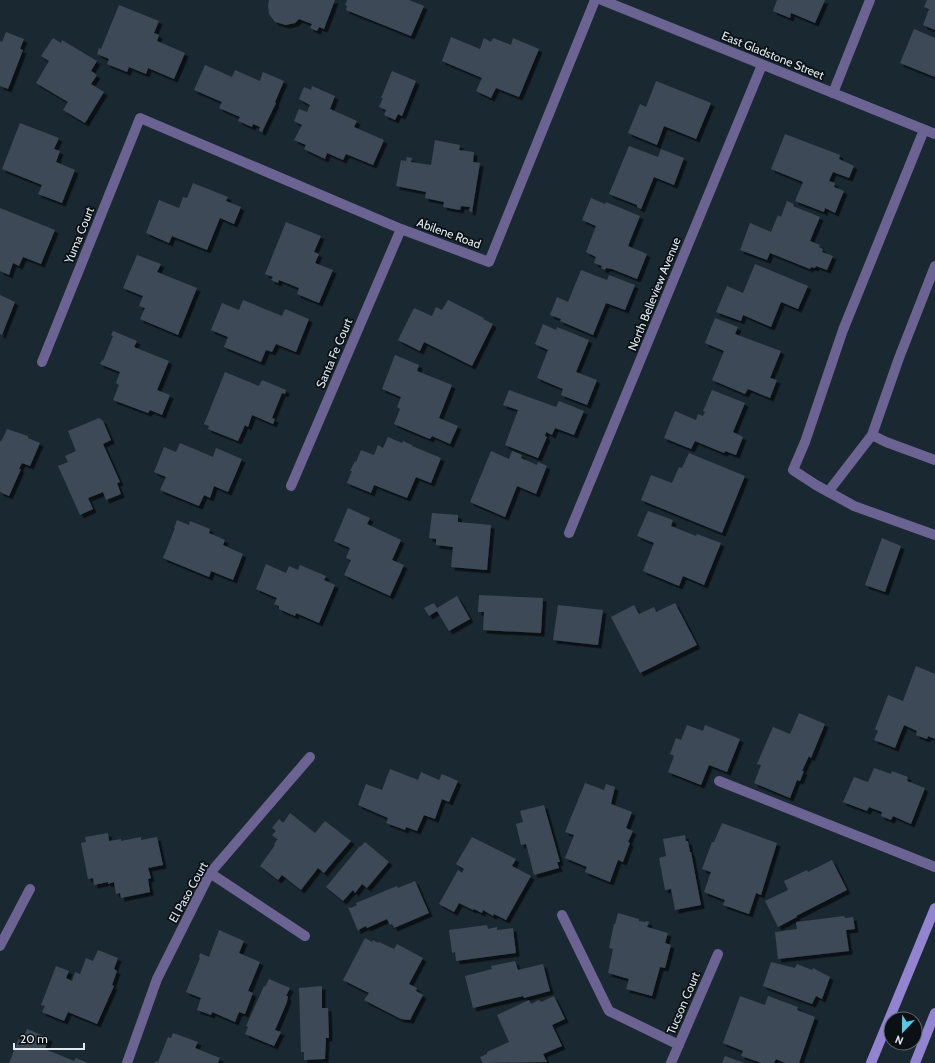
<svg xmlns="http://www.w3.org/2000/svg" width="935" height="1063" viewBox="0 0 935 1063" font-family="Cabin,sans-serif">
<style>
.building{fill:#3c4a56;filter:url(#shadow)}
.lines{fill:none;stroke-linecap:round;stroke-linejoin:round}
.service{stroke:#6b6392;stroke-width:10}
.minor{stroke:#6b6392;stroke-width:10}
.tertiary{stroke:#6b6392;stroke-width:10}
.secondary{stroke:#9284d1;stroke-width:10}
.labels{text-anchor:middle;dominant-baseline:central;stroke-width:3.5;stroke-linejoin:round;paint-order:stroke}
.street-label{font-size:12px;fill:#e1eaf1;stroke:#0a1014}
</style>
<defs>
<filter id="shadow"><feDropShadow dx="3.5" dy="3.5" stdDeviation="0" flood-color="#0009"/></filter>
</defs>
<rect width="100%" height="100%" fill="#1a2832"/>
<path class="building" d="M269,0H335L324,29L319,27L317,31L310,28L312,24L299,19L295,23L286,25L275,22L269,14L268,5Z
M347,0H409L424,6L411,36L346,10L347,6L345,5Z
M777,0H825L815,23L791,13L790,18L773,11Z
M927,0H935V30L923,25L929,9L924,7Z
M119,5L159,21L154,33L159,35L157,41L185,53L174,79L148,68L146,74L129,67L127,72L107,64L109,59L97,54L99,48L101,49Z
M914,29L935,38V77L900,63Z
M6,32L24,39L20,49L23,50L8,89L0,86V41L2,42Z
M451,37L480,49L484,38L491,42L493,38L511,45L513,38L539,49L519,97L496,88L491,98L476,91L482,78L442,61Z
M53,38L61,43L62,40L97,61L91,71L97,75L91,84L104,92L85,123L63,110L68,102L36,83L49,61L41,56Z
M205,65L232,77L235,70L260,81L263,72L284,81L275,102L276,103L262,132L259,131L260,127L253,124L252,127L238,121L240,117L219,108L222,102L194,90Z
M392,71L416,81L402,116L398,114L395,120L384,115L386,110L379,107L383,98H381Z
M656,81L711,103L696,139L664,126L657,145L628,133L640,104L646,107Z
M312,86L335,96L330,109L357,121L354,127L384,140L373,165L346,154L343,160L327,153L325,159L304,149L306,145L294,140L302,125L294,121L299,109L307,112L310,105L299,99L304,87L311,90Z
M20,123L59,138L54,149L60,151L56,162L75,170L62,203L38,194L42,185L2,169Z
M785,134L840,155L839,159L854,166L849,178L833,172L829,181L835,183L834,187L844,191L835,213L825,208L824,212L795,201L803,182L771,169Z
M435,140L460,145L459,150L474,152L473,162L480,163L472,212L469,211L470,207L461,206L460,210L443,207L444,202L425,198L426,192L396,186L401,160L406,161L407,157L412,158L411,162L431,165Z
M629,146L658,157L661,149L684,158L674,185L654,177L641,209L637,207V205L609,194Z
M193,183L228,197L226,201L241,207L234,224L220,218L207,250L172,236L169,243L146,233L159,200L179,208L183,197L187,198Z
M591,198L605,204L606,202L640,216L628,246L647,254L637,279L612,269L606,268L605,270L601,268L602,266L594,263L596,257L586,252L596,226L582,220Z
M787,201L794,204L793,206L820,217L810,241L820,245L819,247L823,249L822,252L833,256L827,270L816,266L815,268L811,267L810,269L770,253L767,260L740,250L750,223L771,232L778,215L781,217Z
M0,208L55,230L41,264L23,257L19,266L13,263L9,275L0,271Z
M286,222L321,236L314,252L319,254L315,263L333,270L319,303L297,294L299,288L279,280L278,283L271,280L273,277L265,274Z
M137,255L161,264L157,272L197,288L178,335L140,319L145,308L139,306L143,296L123,288Z
M755,264L808,286L798,309L781,302L771,327L743,315L741,321L716,312L727,286L743,293Z
M581,270L607,280L609,275L635,285L625,310L606,303L593,335L560,321L561,319L550,315L557,297L568,302Z
M0,295L15,302L2,335L0,334Z
M243,300L282,316L285,309L309,319L296,352L276,344L272,352L266,350L261,362L224,347L228,337L211,330L222,303L239,310Z
M448,300L484,318L483,319L493,324L472,366L424,342L420,351L398,340L414,308L432,316L436,307L442,310Z
M715,318L738,327L735,334L781,351L770,378L777,380L770,398L748,389L745,394L712,380L724,351L705,343Z
M543,324L556,330L557,327L589,340L576,372L597,380L587,405L561,395L563,389L537,378L548,350L535,344Z
M113,331L137,341L134,347L169,361L157,390L170,395L162,415L150,410L148,413L113,400L119,385L116,383L120,372L100,364L102,360L103,361L113,336L111,335Z
M395,355L419,365L417,371L452,385L439,418L458,426L450,444L432,436L430,439L394,424L400,409L397,407L401,397L382,389Z
M225,372L259,386L262,380L286,390L285,394L282,393L272,418L275,419L273,424L252,415L248,427L245,425L238,441L208,429L209,426L204,424Z
M509,390L556,407L559,401L584,411L574,435L555,428L552,435L546,432L545,436L547,437L538,458L505,445L518,410L503,405Z
M712,390L745,403L733,432L743,437L736,455L725,451L724,453L695,441L691,449L664,438L675,411L696,420L698,414L703,416L705,412L703,411Z
M99,418L103,421L111,440L103,444L120,482L117,483L121,494L106,500L103,492L88,498L93,509L80,515L58,466L68,462L65,456L76,451L68,431Z
M7,429L28,436V438L40,443L30,466L22,463L19,469H21L9,496L0,492V441L1,442Z
M388,437L402,443L403,441L412,445V446L441,458L431,483L416,477L407,498L374,485L371,493L347,483L352,471H350L355,461L356,462L361,450L374,455L378,445L383,448Z
M180,443L213,457L216,448L242,459L228,492L214,486L210,498L204,495L199,506L160,490L166,477L154,472L164,447L176,452Z
M491,451L509,459L512,451L522,455L521,458L537,465L538,462L547,466L536,494L517,486L505,517L470,502Z
M689,453L745,476L722,533L641,500L651,475L672,483L679,467L682,468Z
M348,508L370,518L367,524L401,540L392,560L404,565L390,596L344,575L351,560L346,558L350,548L334,541Z
M648,511L673,520L671,526L696,536L697,534L721,543L704,585L683,576L679,586L643,571L654,543L637,536Z
M432,513L458,515V522L491,525L487,570L451,567L453,547L436,545V539L429,538Z
M177,520L189,525L190,521L210,529L209,533L225,540L223,545L243,554L233,580L211,571L209,577L163,558L175,528H174Z
M882,538L901,546L885,592L865,585Z
M266,564L286,573L289,566L298,570L300,565L326,576L324,580L335,585L319,623L296,613L295,616L279,609V606L274,604L277,598L256,589Z
M479,595L543,598L541,633L483,630L484,612H478Z
M457,596L470,619L449,631L437,611L429,616L424,608L434,603L437,608Z
M675,603L697,645L640,673L611,617L634,605L639,614L654,607L656,612Z
M558,605L603,610L598,645L553,640Z
M916,666L935,674V739L928,736L927,739L916,735L917,731L904,725L895,748L874,740L878,731L875,729L888,695L903,701Z
M799,713L825,724L811,758L809,756L802,771H804L800,781L797,780L790,798L754,783L761,765L757,764L773,727L790,734Z
M687,725L703,731L705,725L740,739L727,772L709,765L701,785L668,772L674,756L670,754L676,738L681,740Z
M874,768L891,774L892,771L908,777L907,781L925,788L911,824L893,816L891,820L881,816L882,812L869,807L867,811L843,802L854,777L868,782Z
M390,769L418,780L421,772L439,780L442,774L458,781L449,802L442,799L435,819L424,815L417,831L406,827L405,830L386,823L388,818L358,805L366,784L382,790Z
M585,783L604,790L606,784L615,787L611,804L632,812L626,828L633,831L628,842L630,843L623,862L618,860L610,882L585,872L587,867L565,858L574,835L565,832Z
M544,805L560,862H557L559,868L534,875L526,844L521,845L516,824L523,822L520,811Z
M290,813L315,833L325,821L351,841L324,873L318,868L301,890L282,875L278,880L260,866L275,845L274,844L277,840H278L272,835L276,831L272,828L279,819L283,823Z
M722,823L777,843L761,895L756,893L749,914L723,905L725,900L704,892L711,872L702,869L712,842H714Z
M108,833L109,841L121,839V841L141,837V840L157,837L163,865L148,868L151,878L148,879L150,892L121,898L120,893L116,894L114,882L108,884V882L94,885L93,878L88,879L81,843L86,842L85,837Z
M685,835L686,841H688L690,852H691L701,905L675,910L671,889L665,890L659,858L666,856L663,839Z
M472,837L516,859L512,866L531,876L506,920L494,914L493,916L483,910L482,913L474,909L473,910L459,903L454,912L439,904L458,870L462,873L464,869L456,864Z
M365,842L389,862L367,888L362,884L355,893L353,890L343,901L326,887L360,846V847Z
M832,860L847,890L796,916L797,917L778,927L765,901L788,890L784,881L807,870L808,872Z
M415,881L429,913L394,928L392,924L390,925L387,919L367,928L366,926L360,929L358,931L348,907L351,908L357,905L356,903L397,886L398,888Z
M618,913L639,919V921L645,922L646,921L649,922L647,927L668,933L665,943L671,945L665,968L660,967L652,996L626,989L629,979L608,973L613,949L609,948L614,924H615Z
M844,916L845,918L853,917L855,929L846,930L849,951L778,959L775,932L797,929L796,922Z
M487,925L488,929L497,927V930L513,928L516,953L456,961L455,952L452,953L449,930Z
M219,930L244,941L239,953L260,962L248,991L253,993L245,1014L239,1012L235,1022L212,1012L211,1015L197,1010L201,998L186,992L200,958L199,957L200,953L209,957Z
M365,938L372,942L373,940L378,943L379,942L394,949L397,944L423,958L409,984L417,988L416,991L423,995L410,1020L401,1019L364,1000L369,993L343,980Z
M98,950L118,958L114,969L117,971L112,985L114,986L97,1024L68,1012L64,1021L42,1012L45,1006L41,1005L56,966L69,971L66,978L72,981L75,972L80,974L86,958L93,961Z
M515,961L518,970L543,964L550,991L524,998L523,996L473,1008L465,976L492,969L491,966Z
M771,962L795,968L797,964L812,970L813,968L830,977L822,999L816,996L812,1004L763,986Z
M269,979L290,988L286,996H288L287,1002L275,1030L281,1032L274,1046L245,1034L248,1027L246,1026L264,986L265,987Z
M322,986V1008H328L329,1038H326L325,1059L304,1060V1052H301L299,988Z
M554,996L565,1019L552,1025L562,1046L543,1054L547,1062L483,1063L480,1057L487,1054V1052L509,1042L497,1015L529,1000L531,1004L539,1000L541,1002Z
M740,996L765,1005L768,996L798,1007L797,1010L815,1017L799,1063H785L776,1059L774,1063H762L741,1056L743,1051L723,1043Z
M27,1029L49,1038L45,1049L74,1061L76,1058L88,1063H9L19,1038L23,1040Z
M173,1033L198,1042L195,1048L220,1058L218,1063H155L156,1061L158,1062L168,1037L171,1038Z
M725,1056L744,1063H722Z"/>
<g class="lines">
<path class="service" d="M924,130L843,330L805,442L793,470L816,485L854,506L935,535
M935,266L899,358L872,435L886,442L935,460
M828,492L872,435"/>
<path class="minor" d="M833,93L870,0
M42,362L140,118L401,229L489,262L595,0
M291,486L401,229
M569,533L762,65
M719,781L935,867
M210,873L305,936
M562,915L609,1011L679,1045
M0,946L30,889
M127,1063L157,979L210,873L310,757
M671,1063L718,954"/>
<path class="tertiary" d="M602,0L935,134"/>
<path class="secondary" d="M871,1063L935,908
M915,1063L935,1013"/>
</g>
<g class="labels">
<g class="street-label">
<text transform="translate(773 55) rotate(22)">East Gladstone Street</text>
<text transform="translate(449 233) rotate(20)">Abilene Road</text>
<text transform="translate(79 235) rotate(-68)">Yuma Court</text>
<text transform="translate(654 294) rotate(-68)">North Belleview Avenue</text>
<text transform="translate(334 353) rotate(-67)">Santa Fe Court</text>
<text transform="translate(188 892) rotate(-61)">El Paso Court</text>
<text transform="translate(683 1003) rotate(-67)">Tucson Court</text>
</g>
</g>
<g transform="translate(903 1031) rotate(202)"><circle r="19" fill="#0a1014" stroke="#60676c"/>
<path d="M0-3L7 15L0 10L-7 15Z" fill="#59c8e4"/>
<text y="-6" font-size="11" font-weight="bold" text-anchor="middle" fill="#e1eaf1">N</text>
</g>
<path d="M14 1043v6h70v-6" fill="none" stroke="#e1eaf1" stroke-width="2"/>
<text x="20" y="1043" font-size="12" fill="#e1eaf1" stroke="#0a1014" stroke-width="3" paint-order="stroke">20 m</text>
</svg>
